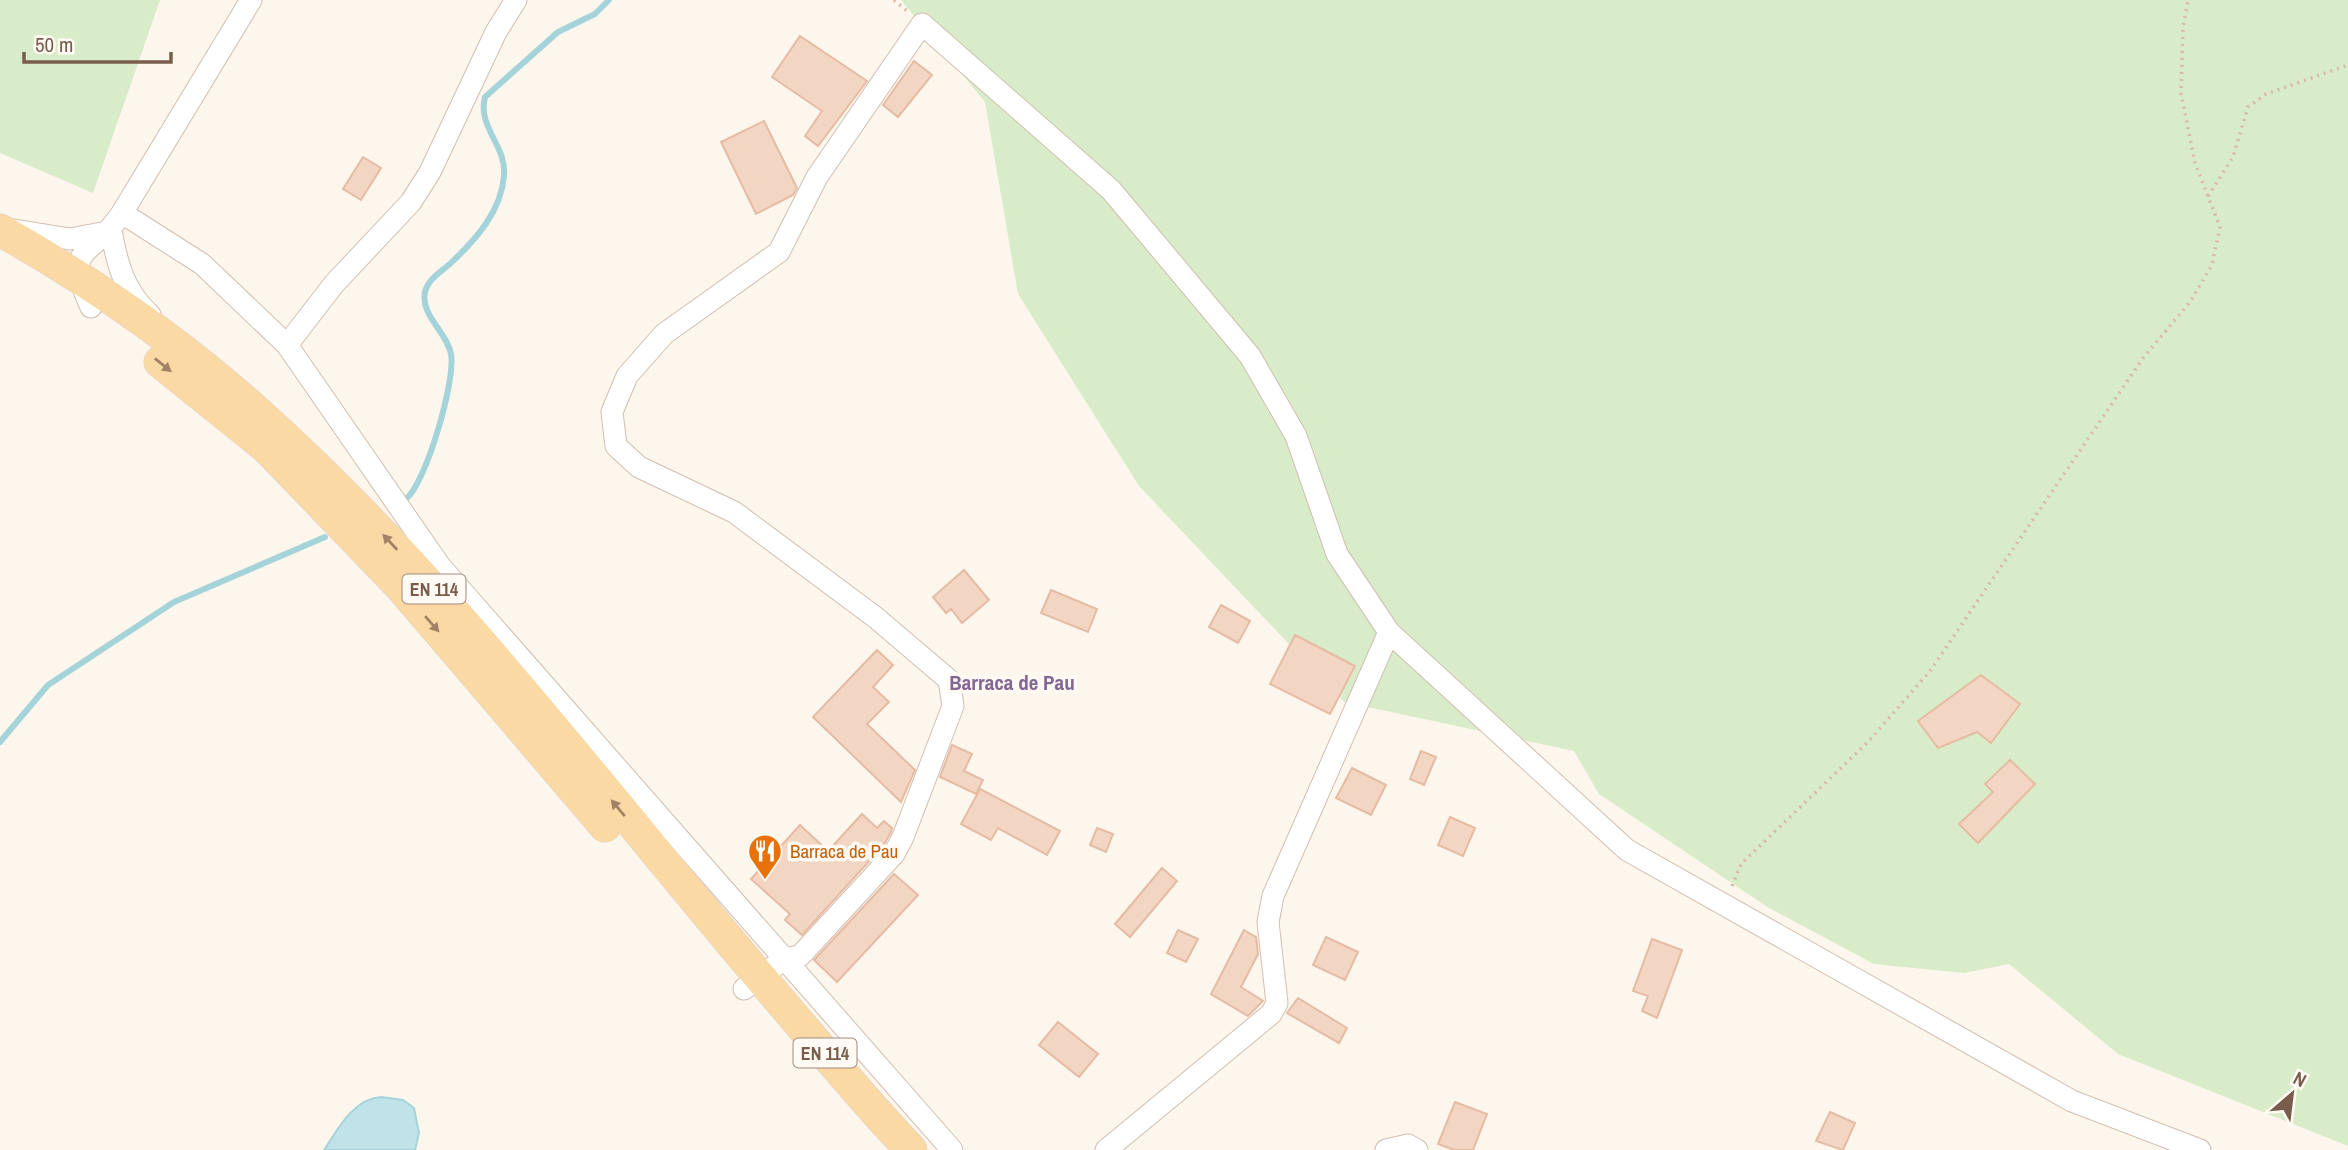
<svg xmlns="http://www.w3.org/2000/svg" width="2348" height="1150" viewBox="0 0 2348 1150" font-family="'Archivo Narrow',sans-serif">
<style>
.green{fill:#d8ecc9}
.water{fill:#bfe3e8;stroke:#a5d3da;stroke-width:2}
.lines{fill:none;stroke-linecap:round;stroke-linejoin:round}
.stream{stroke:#a5d3da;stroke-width:6}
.building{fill:#f3d5c3;stroke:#e6bba3;stroke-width:2}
.street-casing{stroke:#d1beb0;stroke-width:23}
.primary-casing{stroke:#dad1cd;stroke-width:33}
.path{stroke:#d9b8a5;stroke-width:3.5;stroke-dasharray:2 5;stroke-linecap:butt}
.street{stroke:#fff;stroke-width:21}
.primary{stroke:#fbd9a5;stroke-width:32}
.oneway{fill:#a18267}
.labels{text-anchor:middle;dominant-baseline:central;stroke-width:7;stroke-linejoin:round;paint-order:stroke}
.shield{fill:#fffaf3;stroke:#a28b7f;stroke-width:2}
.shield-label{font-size:18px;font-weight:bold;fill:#7a5c4d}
.food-label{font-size:19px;fill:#c56008;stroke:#fffaf3;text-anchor:start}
.neighbourhood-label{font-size:21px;font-weight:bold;fill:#846695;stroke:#fffaf3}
</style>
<rect width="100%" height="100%" fill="#fdf6ec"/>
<path class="green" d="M0,0H160L93,193L0,153Z
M901,0H2348V1146L2118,1054L2009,964L1964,973L1874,964L1769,908L1599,794L1574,751L1344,702L1139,486L1018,294L985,102Z"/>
<path class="water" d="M381,1097L403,1100L414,1108L419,1133L415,1150H324C338,1129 353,1099 381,1097Z"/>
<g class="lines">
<path class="stream" d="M406,499C426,483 456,380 451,354C447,332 420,315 425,292C428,278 443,271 453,261C477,238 501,211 504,176C507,146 477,127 485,97L558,32L595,14L609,0
M0,742L48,685L174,602L325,537"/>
</g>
<path class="building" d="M800,36L867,81L818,146L805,136L822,111L772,77Z
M914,61L932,75L898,117L883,105Z
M764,121L797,188L793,195L756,214L721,142Z
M363,157L381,168L361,200L343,189Z
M964,570L989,600L962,623L951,609L946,613L933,597Z
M1051,590L1097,609L1088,632L1041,613Z
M1221,605L1250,621L1238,643L1209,627Z
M1295,635L1355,666L1330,714L1270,684Z
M877,650L893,665L873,687L889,702L867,724L915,770L901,802L813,717Z
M1981,675L2020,704L1991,743L1977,732L1938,748L1918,721Z
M952,745L972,754L964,771L983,780L976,794L940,777Z
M1421,751L1436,757L1424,785L1410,779Z
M2010,760L2035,784L1978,843L1959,824L1993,792L1985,784Z
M1352,768L1386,785L1371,815L1336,798Z
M980,789L1060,831L1047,855L998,828L991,840L961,824Z
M862,814L877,828L884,821L892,828L891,832L883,846L802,935L785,920L790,914L751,879L800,825L828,851Z
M1450,817L1475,828L1463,856L1438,845Z
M1097,828L1113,834L1106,852L1090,845Z
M1162,868L1177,881L1130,937L1115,924Z
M894,874L918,895L837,982L814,960Z
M1178,930L1198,939L1186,962L1167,953Z
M1244,930L1256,937L1258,954L1241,987L1263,1001L1248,1016L1211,994Z
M1326,937L1358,952L1345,980L1313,965Z
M1652,939L1682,950L1657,1018L1642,1011L1648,996L1633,991Z
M1298,998L1347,1028L1339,1043L1287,1013Z
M1058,1022L1098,1054L1079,1077L1039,1045Z
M1455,1102L1487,1114L1473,1150H1454L1438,1144Z
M1830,1112L1855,1123L1843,1150L1816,1141Z"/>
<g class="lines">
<g class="street-casing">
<path id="street" d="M122,213L202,264L287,345L440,566L952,1150
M14,230L70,239L102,233
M111,230C117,264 124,291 150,315
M91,307C61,243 92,259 122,213L251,0
M287,345L334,284L411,202L430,172L496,32L516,0
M744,989L784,959L800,956L894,854L903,837L953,706L949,680L875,617L734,512L639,467L616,446L612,412L627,376L664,334L779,252L817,177L922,24L1111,190L1250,356L1296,436L1337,554L1389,632L1627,850L2072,1101L2200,1150
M1106,1150L1271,1014L1277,1003L1268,922L1273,896L1389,632
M1386,1150L1408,1145L1417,1150"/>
</g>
<g class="primary-casing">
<path id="primary" d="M0,230C90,281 179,342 256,411C453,587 610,803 782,1003C824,1052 866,1103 911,1150
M160,362L267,448L401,587L605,826"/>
</g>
<path class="path" d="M894,0L907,11
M2208,196L2233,157L2248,107L2266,94L2348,65
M1732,886L1741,864L1869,741L1930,671L2143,358L2190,302L2212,265L2220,227L2195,163L2181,93L2183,28L2188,0"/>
<use href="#street" class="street"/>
<use href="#primary" class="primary"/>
</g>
<defs><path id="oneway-solid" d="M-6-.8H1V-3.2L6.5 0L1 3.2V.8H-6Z" transform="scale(1.75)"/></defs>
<g class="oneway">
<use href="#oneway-solid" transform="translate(163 365) rotate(39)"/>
<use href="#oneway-solid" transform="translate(390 542) rotate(-133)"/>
<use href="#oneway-solid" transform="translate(432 624) rotate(49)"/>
<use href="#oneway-solid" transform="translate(618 808) rotate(-130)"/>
</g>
<defs>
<g id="restaurant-pin" transform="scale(1.75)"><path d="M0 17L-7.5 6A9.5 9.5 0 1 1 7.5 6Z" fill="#e8710a" stroke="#fffaf3"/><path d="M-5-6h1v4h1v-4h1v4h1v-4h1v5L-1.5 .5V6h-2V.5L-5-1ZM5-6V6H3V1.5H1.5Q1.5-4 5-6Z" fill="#fff"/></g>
</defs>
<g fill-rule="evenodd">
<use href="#restaurant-pin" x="765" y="851"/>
</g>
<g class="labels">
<g class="shield">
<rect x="402.5" y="574.5" width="63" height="29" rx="5"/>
<rect x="793.5" y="1038.5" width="63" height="29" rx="5"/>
</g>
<g class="shield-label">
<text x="434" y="589">EN 114</text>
<text x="825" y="1053">EN 114</text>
</g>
<g class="food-label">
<text x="790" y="851">Barraca de Pau</text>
</g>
<g class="neighbourhood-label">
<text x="1012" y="682">Barraca de Pau</text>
</g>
</g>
<g transform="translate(2292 1094) rotate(28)" stroke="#fffaf3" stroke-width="5" paint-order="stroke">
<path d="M0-5L12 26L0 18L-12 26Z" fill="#7a5c4d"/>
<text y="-10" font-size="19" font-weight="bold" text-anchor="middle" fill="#7a5c4d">N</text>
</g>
<path d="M24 52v10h147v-10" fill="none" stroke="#7a5c4d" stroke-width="3.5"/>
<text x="35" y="52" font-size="21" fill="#7a5c4d" stroke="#fffaf3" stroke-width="5" paint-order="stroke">50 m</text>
</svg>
